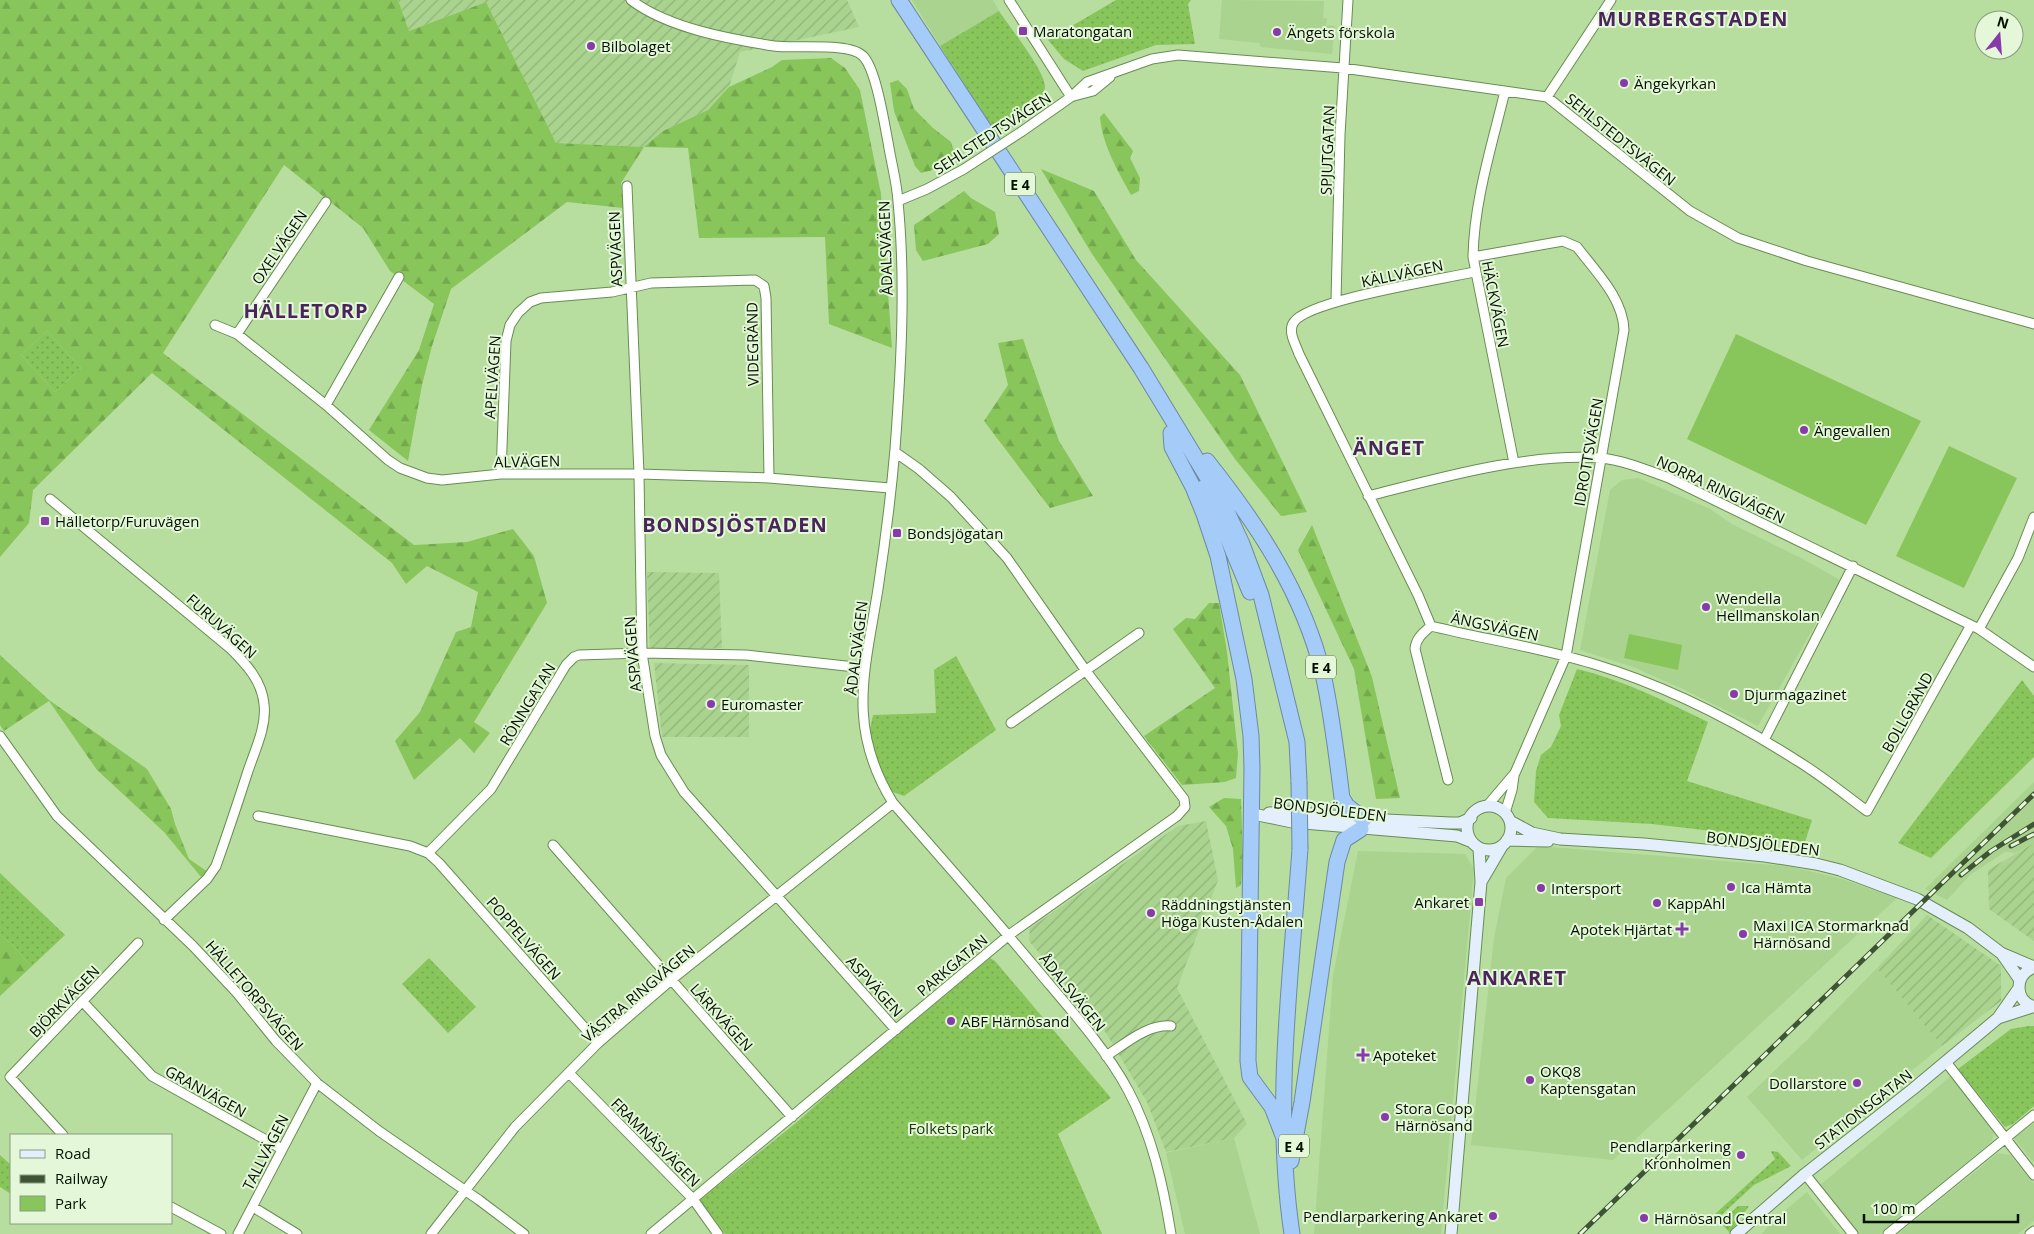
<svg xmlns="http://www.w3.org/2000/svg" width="2034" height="1234" viewBox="0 0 2034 1234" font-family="'Open Sans',sans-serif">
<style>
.built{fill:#a9d38e}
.industrial{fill:url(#industrial-furrows)}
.green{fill:url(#green-dots)}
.forest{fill:url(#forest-firs);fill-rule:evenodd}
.pitch{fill:#88c55b}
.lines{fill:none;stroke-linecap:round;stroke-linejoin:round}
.street-casing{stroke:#698c52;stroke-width:11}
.secondary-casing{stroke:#698c52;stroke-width:13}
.highway-casing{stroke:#6d8aa2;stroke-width:17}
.street{stroke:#fff;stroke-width:9}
.secondary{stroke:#e4effd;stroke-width:11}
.highway{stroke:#a5cbf9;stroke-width:15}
.rail-casing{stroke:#3f5434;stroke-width:5}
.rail{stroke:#e4f8d9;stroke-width:3;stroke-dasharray:9;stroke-linecap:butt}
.street-bridge-casing{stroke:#698c52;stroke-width:11;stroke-linecap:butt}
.highway-bridge-casing{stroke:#6d8aa2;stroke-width:17;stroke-linecap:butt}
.street-bridge{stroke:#fff;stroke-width:9}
.highway-bridge{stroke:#a5cbf9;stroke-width:15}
.poi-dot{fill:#883aab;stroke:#e4f8d9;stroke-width:2}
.labels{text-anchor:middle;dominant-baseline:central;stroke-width:4;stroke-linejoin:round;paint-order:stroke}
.shield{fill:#e4f8d9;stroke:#485641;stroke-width:1}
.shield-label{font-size:14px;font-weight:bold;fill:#051100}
.poi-label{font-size:15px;fill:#051100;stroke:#e4f8d9;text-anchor:start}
.street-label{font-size:15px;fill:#051100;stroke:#e4f8d9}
.park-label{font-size:15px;fill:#20380c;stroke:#e4f8d9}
.district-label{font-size:20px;font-weight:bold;letter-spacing:1px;fill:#4a255c;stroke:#e4f8d9}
</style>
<defs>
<pattern id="industrial-furrows" width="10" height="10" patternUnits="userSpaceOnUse" patternTransform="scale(1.25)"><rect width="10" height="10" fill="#a9d38e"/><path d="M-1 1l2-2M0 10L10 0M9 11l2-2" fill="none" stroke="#90b479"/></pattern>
<pattern id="green-dots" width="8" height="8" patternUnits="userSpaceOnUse" patternTransform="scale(1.25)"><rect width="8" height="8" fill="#88c55b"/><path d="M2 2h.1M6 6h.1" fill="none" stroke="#74a84d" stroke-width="1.8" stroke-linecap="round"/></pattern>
<pattern id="forest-firs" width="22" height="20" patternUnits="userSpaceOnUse" patternTransform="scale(1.25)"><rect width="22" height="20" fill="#88c55b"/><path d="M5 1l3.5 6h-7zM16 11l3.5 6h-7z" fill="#74a84d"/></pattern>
</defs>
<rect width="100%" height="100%" fill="#b7de9f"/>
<path class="built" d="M912,0H993L999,11L940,46Z
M1222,0L1324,1L1323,18H1327L1326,25L1335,26L1332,54L1261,47L1259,43L1219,39Z
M1638,478L1710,509L1732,524L1801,558L1840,580L1758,726L1685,690L1633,667L1580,650L1610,490L1622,480Z
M2034,782V843L2015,853L2005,852L1970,875L1947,900L1925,889Z
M1538,846L1787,866L1839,878L1897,898L1613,1160L1471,1145L1494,938L1506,878Z
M1358,851L1465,854L1474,869L1441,1234H1314L1333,975Z
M1877,968L1942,1046L1802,1160L1747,1097L1807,1040Z
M1951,1076L1994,1132L1992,1141L1880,1234H1857L1820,1185Z
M2034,1123V1163L2014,1138Z
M1234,1138L1260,1234H1185L1166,1153Z
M1998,1153L2010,1155L2034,1184V1221L2018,1234H1898Z
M1807,1192L1840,1234H1762L1771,1222Z"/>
<path class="industrial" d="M398,0H847L859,27L740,52L729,87L708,110L663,131L644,147L556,143L486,2L409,31Z
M647,572L719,573L722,648L650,650Z
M654,663L749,665V737H662Z
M1206,821L1218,880L1177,988L1247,1124L1234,1138L1166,1152L1147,1102L1106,1033L1029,941L1030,928L1178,826Z
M2034,843V941L1989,909L1988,870Z
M1927,915L2001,966V1001L1942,1046L1877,968Z"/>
<path class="green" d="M1116,0H1191L1188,4L1195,44L1156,45L1083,71L1064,59L1048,40Z
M999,11C1008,25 1046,72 1045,87C1043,107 1013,126 998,137L940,46Z
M47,331L81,368L55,392L21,355Z
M956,656L996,730L904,796L890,791L881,775L869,734L873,715L936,713L934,670Z
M1577,669C1623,680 1665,701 1708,722L1687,781L1812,820L1805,842L1652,824L1548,818L1534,802L1536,771L1541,755L1551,747L1561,726L1559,715Z
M2022,680L2034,696V757L1931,858L1898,843Z
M0,873L65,935L31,967L12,944L0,935Z
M429,958L476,1007L448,1033L402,984Z
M990,958L995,961L1111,1098L1058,1134L1102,1234H725L700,1200L797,1122L846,1078Z
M2028,1026H2034V1106L2013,1124L2005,1127L1958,1069L2011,1029Z
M1772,1151L1778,1152L1791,1166L1754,1185L1717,1219L1714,1215L1775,1159L1771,1152Z
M0,1155L11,1165V1194L0,1187Z
M1738,1206H1749L1730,1233L1720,1222Z"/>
<path class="forest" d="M0,0H398L409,31L486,2L556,143L644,147L663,131L708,110L729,87L772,67L782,60L831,58L845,68L860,90L881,194L892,348L829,324L825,237L699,238L688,148L644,147L621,183L623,208L567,202L451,289L432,346L422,385L408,461L369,430L419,350L434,304L390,271L363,228L284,165L163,353L414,545L467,542L513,529L534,556L547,603L474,722L490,733L474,753L460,738L414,780L395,741L420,712L456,632L471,627L478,592L427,566L406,584L392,563L152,373L33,490L29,523L0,557ZM47,331L81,368L55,392L21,355Z
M898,80L907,89L914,109L933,128L951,142L955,154L945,167L921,173L915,166L894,111L890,83Z
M1104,113L1133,151L1130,158L1140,178L1139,191L1131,195C1118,171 1102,144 1100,117Z
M1041,169L1094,191L1136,260L1240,375L1307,512L1281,516L1235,459L1092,254Z
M964,191L971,198L995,212L999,234L988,244L923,261L916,250L914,225Z
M1023,339L1059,441L1093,496L1050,508L984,421L1008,385L998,343Z
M1312,525L1372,677L1400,798L1376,799L1354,669L1298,550Z
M1209,603H1219L1227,652L1238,754L1236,778L1225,782L1182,785L1144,736L1215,688L1173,629L1186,618L1195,619Z
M0,655L49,700L147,769L171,809L175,824L189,859L208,872L201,877L164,832L97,770L49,701L4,731L0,725Z
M1224,798L1241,799L1243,860L1241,885L1236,888L1233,849L1226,826L1209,807Z
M0,935L12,944L31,967L0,996Z"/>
<path class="pitch" d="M1736,334L1921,421L1866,525L1687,439Z
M1949,446L2017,478L1964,588L1896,556Z
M1629,634L1682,645L1678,670L1624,658Z"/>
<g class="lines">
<g class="street-casing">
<path id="street" d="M631,0C668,28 729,39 774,46C796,49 849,42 863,56C876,69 884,122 888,142C891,162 897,182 898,202C906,283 901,368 895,449C891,495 885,543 878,589C865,671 846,727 893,803C944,861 995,919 1044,978C1072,1011 1107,1051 1128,1090C1152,1135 1163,1184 1171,1234
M1009,0L1071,97
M1505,91C1492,145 1474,201 1473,257L1514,463
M1074,96L1093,91L1110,77
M1547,97L1611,0
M1021,132L1071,97L1087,82L1152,59L1178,55L1343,68L1547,97L1690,211L1738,238L1807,261L2034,324
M627,186L639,474L642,653L655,736L661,755L684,792L896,1030
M898,201L927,189L964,169
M1473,257L1563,241L1577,247C1596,272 1623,298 1624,330L1566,656L1515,773L1487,806
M1336,301L1340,135L1348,0
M215,325L237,334L326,405L388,460L400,468L427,478L442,480L501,474H639L769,478L890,488
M237,334L326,202
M326,405L399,277
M501,474L506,341L510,325L518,313L530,302L541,298L612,292L651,283L755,280L764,286L766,298L769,478
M1368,496C1440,478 1525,453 1600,458C1623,460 1647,470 1669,478L1979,629L2034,667
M50,499L231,649C246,664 262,681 264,704C267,727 254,752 247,774C237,805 227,835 216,866L207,879L164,920
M1431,626C1485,639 1541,648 1594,664C1663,685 1735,721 1796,760C1821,775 1844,794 1867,811L1971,625
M1431,626L1418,595L1299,354C1296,345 1287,331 1294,322C1309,300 1443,279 1474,272
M1431,626C1423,633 1416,638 1415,649L1448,780
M1979,629L2018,558L2034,517
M1011,723L1139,633
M0,736L57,816L193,946L237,993L276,1041L317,1083L379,1131L479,1200L524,1234
M1764,740L1853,566
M1505,813L1512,790L1514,776
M258,816L410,846L428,853L491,789L566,665L574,657L579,655L642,653L746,655L864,668
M553,845L792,1117
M428,853L439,863L598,1043
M83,1002L152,1076L282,1149
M1106,1056C1125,1044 1147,1024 1171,1026
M1946,1062L2034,1175
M569,1073L693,1199L718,1234
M63,1135L10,1077L138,943
M1805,1174L1853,1234
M171,1207L221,1234
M253,1207L297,1234
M238,1234L317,1083
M431,1234L515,1127L598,1043L671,980L893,803
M651,1234L1009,935L1177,816L1185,807L1184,799L1086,671L1007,558L951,497L919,469L895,452
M1888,1234L2034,1115
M2030,1234L2034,1231"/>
</g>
<g class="secondary-casing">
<path id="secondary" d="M1467 828a22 22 0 1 1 44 0a22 22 0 1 1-44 0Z
M1269,813L1291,812L1364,819L1451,823H1460L1471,818
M1253,814L1292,822L1457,836L1472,842
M1510,821L1532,833L1560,839L1644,844L1765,856L1816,864L1840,870L1917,899L1968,928L2001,953L2034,967
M1507,840L1548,841
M1481,882L1502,846
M2002,954L2020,980
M2034,967C2014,975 2014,1000 2034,1007
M1998,1018L2032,1007
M1451,1234L1481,882L1479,848
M1736,1234L1805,1174L1913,1089L1998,1018L2019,988"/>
</g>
<g class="highway-casing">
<path id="highway" d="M899,0L1141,368L1223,503L1242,544L1261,595L1297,742L1299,782
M1171,433L1172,447L1193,487L1204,514L1218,556L1244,679L1251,736L1252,768L1248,1061L1250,1077L1272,1107L1284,1138
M1207,461C1258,525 1303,593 1323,674C1332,715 1337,757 1342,798L1347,806L1364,819
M1203,488L1226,534L1250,592
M1291,1161L1302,1102L1337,862L1344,840L1361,829
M1292,1234C1273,1107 1291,977 1300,849"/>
</g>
<use href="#street" class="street"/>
<use href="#secondary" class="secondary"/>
<use href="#highway" class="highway"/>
<g class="rail-casing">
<path id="rail" d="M2011,846L2034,834
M1961,875L1991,851L2034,824
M1580,1234L2034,794"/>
</g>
<use href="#rail" class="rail"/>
<g class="street-bridge-casing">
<path id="street-bridge" d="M964,169L1021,132"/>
</g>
<g class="highway-bridge-casing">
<path id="highway-bridge" d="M1299,782L1300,849"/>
</g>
<use href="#street-bridge" class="street-bridge"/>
<use href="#highway-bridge" class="highway-bridge"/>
</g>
<g class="poi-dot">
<rect x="1018" y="26" width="10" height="10" rx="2.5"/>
<circle cx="1277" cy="32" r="5"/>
<circle cx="591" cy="46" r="5"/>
<circle cx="1624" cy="83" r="5"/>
<circle cx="1804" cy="430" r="5"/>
<rect x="40" y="516" width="10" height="10" rx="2.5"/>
<rect x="892" y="528" width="10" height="10" rx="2.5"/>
<circle cx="1706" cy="607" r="5"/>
<circle cx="1734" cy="694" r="5"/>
<circle cx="711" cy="704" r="5"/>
<circle cx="1731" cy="887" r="5"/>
<circle cx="1541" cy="888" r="5"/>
<rect x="1474" y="897" width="10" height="10" rx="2.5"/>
<circle cx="1657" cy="903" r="5"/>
<circle cx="1151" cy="913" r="5"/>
<path d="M1679.5 921.5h5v5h5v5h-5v5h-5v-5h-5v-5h5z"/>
<circle cx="1743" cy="934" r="5"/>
<circle cx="951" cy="1021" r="5"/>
<path d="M1360.5 1047.5h5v5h5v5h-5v5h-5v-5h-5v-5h5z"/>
<circle cx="1530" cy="1080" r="5"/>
<circle cx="1857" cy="1083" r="5"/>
<circle cx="1385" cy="1117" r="5"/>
<circle cx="1741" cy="1155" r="5"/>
<circle cx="1493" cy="1216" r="5"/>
<circle cx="1644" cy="1218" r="5"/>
</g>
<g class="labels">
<g class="shield">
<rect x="1005" y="172.5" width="30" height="23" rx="4"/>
<rect x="1306" y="655.5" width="30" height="23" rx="4"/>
<rect x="1279" y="1134.5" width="30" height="23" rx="4"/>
</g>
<g class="shield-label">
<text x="1020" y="184">E 4</text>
<text x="1321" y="667">E 4</text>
<text x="1294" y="1146">E 4</text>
</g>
<g class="poi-label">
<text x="1033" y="31">Maratongatan</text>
<text x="1287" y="32">Ängets förskola</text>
<text x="601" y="46">Bilbolaget</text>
<text x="1634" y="83">Ängekyrkan</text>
<text x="1814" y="430">Ängevallen</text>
<text x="55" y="521">Hälletorp/Furuvägen</text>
<text x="907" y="533">Bondsjögatan</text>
<text x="1716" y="598">Wendella<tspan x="1716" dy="17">Hellmanskolan</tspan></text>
<text x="1744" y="694">Djurmagazinet</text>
<text x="721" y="704">Euromaster</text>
<text x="1741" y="887">Ica Hämta</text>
<text x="1551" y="888">Intersport</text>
<text x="1469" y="902" text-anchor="end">Ankaret</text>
<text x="1667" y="903">KappAhl</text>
<text x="1161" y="904">Räddningstjänsten<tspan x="1161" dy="17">Höga Kusten-Ådalen</tspan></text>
<text x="1753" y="925">Maxi ICA Stormarknad<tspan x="1753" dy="17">Härnösand</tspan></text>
<text x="1672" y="929" text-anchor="end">Apotek Hjärtat</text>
<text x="961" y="1021">ABF Härnösand</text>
<text x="1373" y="1055">Apoteket</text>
<text x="1540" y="1071">OKQ8<tspan x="1540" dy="17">Kaptensgatan</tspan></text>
<text x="1847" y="1083" text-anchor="end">Dollarstore</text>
<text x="1395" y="1108">Stora Coop<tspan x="1395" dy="17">Härnösand</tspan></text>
<text x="1731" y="1146" text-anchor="end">Pendlarparkering<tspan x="1731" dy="17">Kronholmen</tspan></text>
<text x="1483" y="1216" text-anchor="end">Pendlarparkering Ankaret</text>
<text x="1654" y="1218">Härnösand Central</text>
</g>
<g class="street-label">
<text transform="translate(992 133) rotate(-33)">SEHLSTEDTSVÄGEN</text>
<text transform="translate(1621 139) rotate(39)">SEHLSTEDTSVÄGEN</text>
<text transform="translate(1327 150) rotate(-88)">SPJUTGATAN</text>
<text transform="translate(279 247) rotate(-56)">OXELVÄGEN</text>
<text transform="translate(885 248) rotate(-92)">ÅDALSVÄGEN</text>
<text transform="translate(615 249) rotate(-92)">ASPVÄGEN</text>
<text transform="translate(1402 273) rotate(-12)">KÄLLVÄGEN</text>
<text transform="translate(1496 304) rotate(79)">HÄCKVÄGEN</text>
<text transform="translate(752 344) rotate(-91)">VIDEGRÄND</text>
<text transform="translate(492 377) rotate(-86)">APELVÄGEN</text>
<text transform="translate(1588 452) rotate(-80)">IDROTTSVÄGEN</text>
<text transform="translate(527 461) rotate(-1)">ALVÄGEN</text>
<text transform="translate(1721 489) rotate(25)">NORRA RINGVÄGEN</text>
<text transform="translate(222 626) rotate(42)">FURUVÄGEN</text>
<text transform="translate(1495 626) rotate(12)">ÄNGSVÄGEN</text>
<text transform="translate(856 648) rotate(-83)">ÅDALSVÄGEN</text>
<text transform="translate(632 654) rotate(-95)">ASPVÄGEN</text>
<text transform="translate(527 704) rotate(-59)">RÖNNGATAN</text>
<text transform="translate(1907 712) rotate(-61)">BOLLGRÄND</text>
<text transform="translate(1330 809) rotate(7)">BONDSJÖLEDEN</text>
<text transform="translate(1763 843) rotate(7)">BONDSJÖLEDEN</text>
<text transform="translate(524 938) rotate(49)">POPPELVÄGEN</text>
<text transform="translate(952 965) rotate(-40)">PARKGATAN</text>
<text transform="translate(875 986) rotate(48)">ASPVÄGEN</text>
<text transform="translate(1073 992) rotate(51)">ÅDALSVÄGEN</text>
<text transform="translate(638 993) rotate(-40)">VÄSTRA RINGVÄGEN</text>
<text transform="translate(255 995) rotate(49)">HÄLLETORPSVÄGEN</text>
<text transform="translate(64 1001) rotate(-46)">BJÖRKVÄGEN</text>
<text transform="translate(722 1017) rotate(48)">LÄRKVÄGEN</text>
<text transform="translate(206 1091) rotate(29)">GRANVÄGEN</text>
<text transform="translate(1863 1109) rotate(-38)">STATIONSGATAN</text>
<text transform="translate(656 1142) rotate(45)">FRAMNÄSVÄGEN</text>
<text transform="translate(265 1152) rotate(-63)">TALLVÄGEN</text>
</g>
<g class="park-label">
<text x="951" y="1128">Folkets park</text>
</g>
<g class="district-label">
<text x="1693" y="18">MURBERGSTADEN</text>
<text x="306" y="310">HÄLLETORP</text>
<text x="1389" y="447">ÄNGET</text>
<text x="735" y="524">BONDSJÖSTADEN</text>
<text x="1517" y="977">ANKARET</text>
</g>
</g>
<rect x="10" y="1134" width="162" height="90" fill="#e4f8d9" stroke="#8b9c82"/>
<rect x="20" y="1150" width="25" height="8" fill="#e4effd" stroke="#8b9c82"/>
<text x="55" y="1159" font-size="15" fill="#051100">Road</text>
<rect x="20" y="1175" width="25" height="8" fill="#3f5434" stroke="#8b9c82"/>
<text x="55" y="1184" font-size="15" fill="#051100">Railway</text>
<rect x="20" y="1196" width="25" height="15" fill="#88c55b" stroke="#8b9c82"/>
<text x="55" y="1209" font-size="15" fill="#051100">Park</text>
<g transform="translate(1999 35) rotate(17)"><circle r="24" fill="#e4f8d9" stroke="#8b9c82"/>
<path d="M0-4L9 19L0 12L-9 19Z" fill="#883aab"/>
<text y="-8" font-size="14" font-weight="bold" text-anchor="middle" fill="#051100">N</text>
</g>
<path d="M1864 1214v8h154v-8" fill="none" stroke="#051100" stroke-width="2.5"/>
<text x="1872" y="1214" font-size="15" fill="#051100" stroke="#e4f8d9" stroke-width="4" paint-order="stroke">100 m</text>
</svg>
